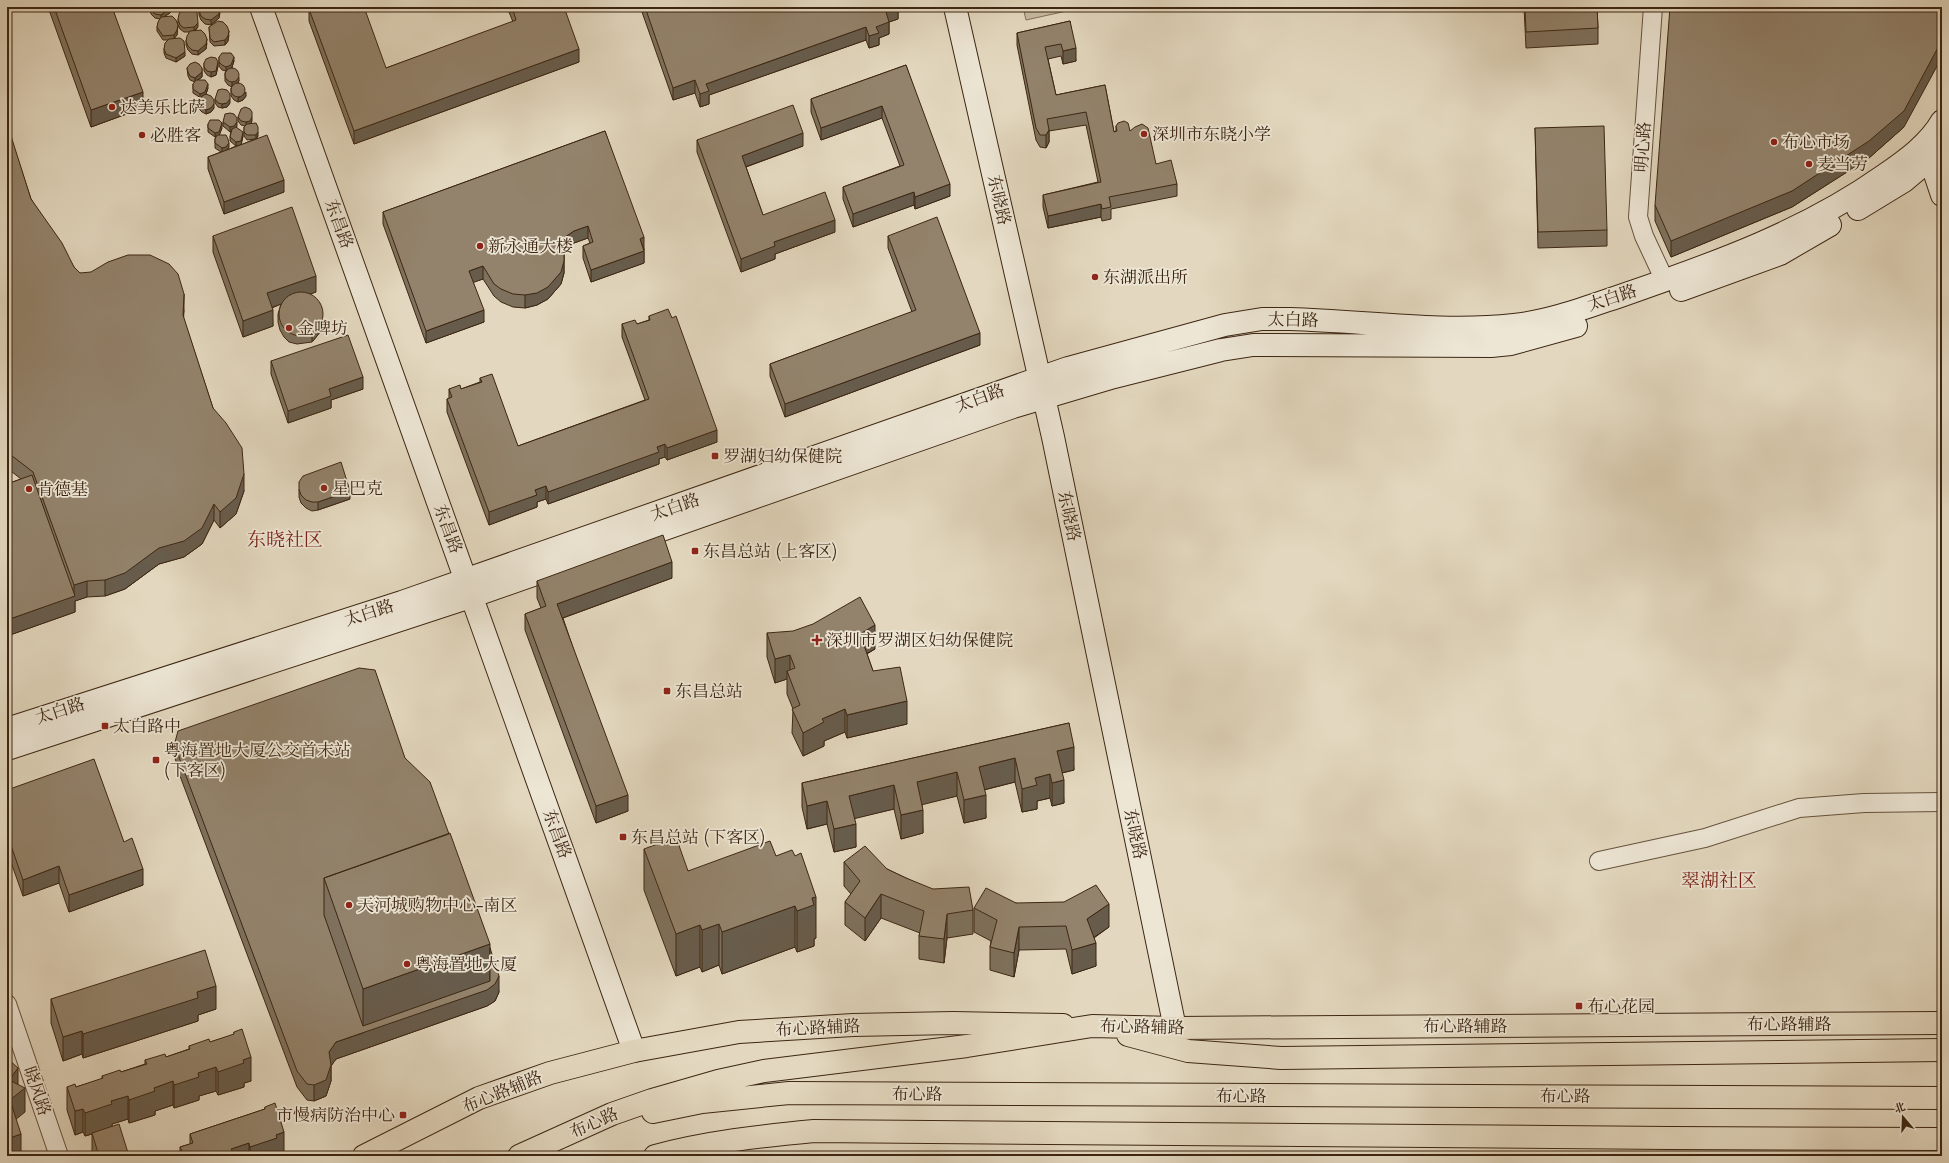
<svg xmlns="http://www.w3.org/2000/svg" width="1949" height="1163" viewBox="0 0 1949 1163" font-family="Cardo,'Noto Serif SC',serif">
<style>
.pitch{fill:#c7baa2;stroke:#82705a}
.lines{fill:none;stroke-linecap:round;stroke-linejoin:round}
.street-casing{stroke:#66523e;stroke-width:20}
.secondary-casing{stroke:#3d2613;stroke-width:24}
.primary-casing{stroke:#3d2613;stroke-width:24}
.highway-casing{stroke:#3d2613;stroke-width:24}
.street{stroke:#ede6d5;stroke-width:18}
.secondary{stroke:#ede6d5;stroke-width:22}
.primary{stroke:#e3d8bf;stroke-width:22}
.highway{stroke:#e3d8bf;stroke-width:22}
.wall{fill:#7e715d;stroke:#3d2613}
.shaded-wall{fill:#675c4c;stroke:#3d2613}
.building{fill:#93836c;stroke:#3d2613}
.poi-dot{fill:#8f2418;stroke:#ede6d5;stroke-width:1.5}
.labels{text-anchor:middle;dominant-baseline:central;stroke-width:3.5;stroke-linejoin:round;paint-order:stroke}
.poi-label{font-size:17px;fill:#3d2613;stroke:#ede6d5;text-anchor:start}
.street-label{font-size:17px;fill:#3d2613;stroke:#ede6d5}
.quarter-label{font-size:19px;fill:#7a1f14;stroke:#ede6d5}
</style>
<rect width="100%" height="100%" fill="#e3d8bf"/>
<filter id="stains"><feTurbulence type="fractalNoise" baseFrequency=".005" numOctaves="4"/><feColorMatrix values="0 0 0 0 .2 0 0 0 0 .09 0 0 0 0 .02 0 0 0 .5 -.17"/></filter>
<radialGradient id="worn" r=".72"><stop offset=".6" stop-color="#630" stop-opacity="0"/><stop offset="1" stop-color="#630" stop-opacity=".3"/></radialGradient>
<path class="pitch" d="M1023,7H1070L1071,10L1026,20Z"/>
<g class="lines">
<g class="street-casing">
<path id="street" d="M1653,7L1638,217L1644,236L1665,281
M1599,861L1705,838L1799,808L1864,803L1942,802
M7,1004L59,1156"/>
</g>
<g class="secondary-casing">
<path id="secondary" d="M261,7L634,1051
M955,7L1053,437L1175,1028
M1923,149L1934,171L1942,195
M1858,209L1904,181L1942,149
M1681,290L1780,254L1830,225
M7,729L402,602L1068,368L1225,325L1262,319H1290C1365,321 1440,333 1514,325C1552,321 1590,306 1626,294C1716,263 1805,231 1883,176C1905,161 1929,144 1942,121
M7,749L473,596L1013,407L1114,377L1221,350L1253,345L1491,346L1511,344L1576,326"/>
</g>
<g class="primary-casing">
<path id="primary" d="M364,1156L479,1098L550,1073L634,1051L739,1032L853,1025L953,1023L1063,1025"/>
</g>
<g class="highway-casing">
<path id="highway" d="M1128,1035L1188,1051L1281,1058L1942,1050
M653,1112L702,1102L789,1093L1942,1098
M519,1156L612,1114L652,1100L718,1081L764,1071L967,1046L1092,1026L1175,1028L1942,1023
M655,1156C707,1142 761,1136 814,1131L1670,1138L1942,1139"/>
</g>
<use href="#street" class="street"/>
<use href="#secondary" class="secondary"/>
<use href="#primary" class="primary"/>
<use href="#highway" class="highway"/>
</g>
<path class="wall" d="M48,7H112L143,108L91,127Z
M150,7H169L170,13L163,17L178,23V19L198,27L195,31L207,43L206,49L198,55L192,54L188,50L186,45V41L190,32H184L180,29L178,25L177,35L174,38L185,56L176,62L166,58L164,53V49L168,40H163L157,31V27L160,19L155,18L151,14Z
M507,7H564L579,62L354,144L309,21V9L386,68L513,22Z
M642,7H898V19L889,22V34L879,38V45L869,48L866,40L709,95V104L700,107L695,93L673,100L642,12Z
M1524,7H1597L1598,28V44L1526,48Z
M199,11L220,13L219,18L211,25L205,24L201,20L199,15Z
M1070,21L1076,61L1063,64L1061,56L1048,59L1056,95L1105,85L1114,132L1116,131V126L1130,131L1156,164L1177,184V196L1111,209V219L1102,221L1101,217L1048,228L1043,207V195L1098,182L1086,125L1049,131V142L1046,148L1040,147L1036,140L1017,45V33Z
M209,27L229,35L228,41L225,45L214,46L210,42Z
M219,57L234,61L232,67L239,81L238,82L246,96L243,100L238,102L234,100L231,96V88L232,87L228,85L225,81V73L226,71L222,70L219,66Z
M204,63L218,66L216,75L211,77L207,75L204,71Z
M906,65L950,196L915,209L914,205L853,227L843,199V187L900,166L882,118L821,140L811,112V99Z
M187,68H202V77L198,80L208,88L206,94L214,108L211,112L206,114L202,112L199,109V104L201,98L193,93V84L195,82L190,80L188,76Z
M215,99L230,103L227,107L222,108L218,107L215,103Z
M238,117L252,121L250,124L258,136L256,139L284,192L224,214L208,169V157L221,152L215,148V139L216,136L215,137L208,132V124L222,128L219,135L229,147L227,150L236,146L230,141V137L231,131L230,132L223,126V122L237,126L236,128L243,136L241,145L255,139L247,140L244,136V127L245,126L241,125L238,121Z
M7,126L31,199L74,267L80,273L184,310L183,317L213,408L244,491L236,514L220,528L214,520L202,544L184,557L159,564L125,589L105,596L87,597L75,601V612L7,636V484L21,479L7,468Z
M1904,127L1869,158L1792,207L1671,257L1655,221V205Z
M1535,128L1607,230V246L1538,248Z
M605,131L644,249V263L591,282L583,258V246L590,243L588,238L574,243L564,250V273L561,284L548,299L537,305L525,308L513,307L501,302L494,296L483,279L473,282L484,322L426,343L383,224V212Z
M697,140L803,146L746,167L763,215L835,232L775,254V259L741,272L697,152Z
M213,236L316,292L310,294L322,330L312,342L297,344L289,342L284,337L280,330L278,322V314L281,304L272,308L273,326L243,337L213,252Z
M888,236L980,345L785,417L770,376V364L912,312L888,248Z
M649,316L717,442L667,460L665,457L659,459V464L548,504L546,499L537,502V507L489,525L447,412V399H449V389H461L480,382V378L518,446L645,400L622,337V324H637L649,320Z
M271,361L363,389L331,400V408L288,423L271,374Z
M299,489L350,499L318,510L312,511L306,508L301,503L299,497Z
M672,578L563,618L628,811L596,823L525,630V614L541,608L537,598V581Z
M767,633L875,649L867,654L873,671L907,724L847,738L845,732L824,741V746L803,756L792,733L793,709L787,694V679L775,683L767,657Z
M1069,723L1074,770L1062,773L1064,803L1052,806L1050,798L1037,801V809L1022,812L1015,782L984,790L986,818L964,823L957,796L922,804L923,833L901,839L894,809L854,818L856,847L834,852L827,824L807,829L802,807V783Z
M175,742L405,758L490,948L499,992L495,1001L487,1006L336,1059L331,1066V1081L326,1096L314,1101L307,1100L297,1087L180,776L175,758Z
M7,790L124,842L143,885L69,912L59,883L23,896L7,851Z
M644,849L688,871L776,856L816,938L814,939V946L797,952L795,947L722,974L719,965L702,972L700,967L676,976L644,890Z
M844,862L887,869L973,910V934L947,938L944,963L919,959V936L920,933L881,918L865,941L845,925V902L851,894L844,886Z
M1016,903L1109,927L1094,938L1096,966L1072,974L1066,949L1019,950L1014,977L990,970V947L991,941L974,932V908Z
M51,999L216,1009L198,1015V1021L83,1058L82,1054L63,1061L51,1023Z
M234,1032L251,1081L244,1083V1087L218,1095L216,1091L199,1096V1100L174,1108L173,1105L155,1111V1115L129,1123L128,1119L112,1124V1126L129,1156H92V1134L85,1136L83,1132L75,1135L67,1110V1087H76L102,1079V1076L121,1072L145,1064V1060L166,1057L189,1049V1046L210,1042L234,1035Z
M265,1107L284,1155L282,1156H165L180,1151V1147L190,1144V1134L265,1109Z"/>
<path class="shaded-wall" d="M898,7V19L889,22V34L879,38V45L869,48V36L876,27L886,12Z
M170,8V13L161,19V15Z
M220,9L219,18L211,25V20Z
M198,23V27L194,31V27Z
M178,25L177,35L174,39V35Z
M866,27V40L709,95V104L700,107V94L706,84Z
M229,31L228,41L225,45V40Z
M207,39L206,49L198,55V51Z
M1942,40V57L1904,127L1869,158L1792,207L1671,257V241Z
M1076,48V61L1063,64V51Z
M579,49V62L354,144V131Z
M185,52V56L176,62V58Z
M234,57V61L231,70L226,71V67Z
M218,62V66L216,75L211,77V72Z
M202,72V77L195,82V78Z
M239,77V81L236,85L232,87V82Z
M695,80V93L673,100V88Z
M208,84V88L205,97L200,98V94Z
M143,92V108L91,127V110Z
M246,92V96L243,100L238,102V98Z
M230,99V103L227,107L222,108V104Z
M214,104V108L211,112L206,114V110Z
M882,106V118L821,140V128Z
M252,117V121L250,125L246,126V122Z
M237,122V126L234,130L230,132V127Z
M222,123V128L219,136L215,137V133Z
M1049,130V142L1046,148V135Z
M243,132V136L241,145L236,146V142Z
M258,132V136L256,139V135Z
M803,133V146L742,168V156Z
M229,143V147L226,151L222,152V148Z
M284,180V192L224,214V202Z
M950,184V196L915,209V197Z
M914,192V205L853,227V214Z
M1101,204V217L1048,228V216Z
M835,220V232L775,254V259L741,272V259L774,242Z
M588,226V238L574,243L562,252V239L574,231Z
M644,237V250L640,239Z
M564,250V273L561,284L548,299L537,305L525,308V295Z
M644,251V263L591,282V270Z
M483,266V279L469,284V271Z
M316,276V292L267,309V293Z
M184,294V310L183,331V315Z
M273,310V326L243,337V321Z
M484,310V322L426,343V331Z
M322,321V330L312,342V333Z
M980,333V345L785,417V404Z
M363,377V389L331,400V408L288,423V411L329,389Z
M717,430V442L667,460V448Z
M665,444V457L659,459V464L548,504V492Z
M244,474V491L236,514L220,528V512Z
M546,486V499L537,502V507L489,525V512L535,490Z
M350,491V499L318,510V502Z
M214,504V520L202,544L184,557L159,564L125,589L105,596V580Z
M672,562V578L557,620V604Z
M87,581V597L75,601V612L7,636V620L74,596V585Z
M875,625V649L860,657V634Z
M790,655V677L787,671V679L775,683V659Z
M907,701V724L847,738V715Z
M845,709V732L824,741V746L803,756V733L822,719Z
M1074,747V770L1057,774V751Z
M1015,758V782L979,791V767Z
M957,772V796L917,806V782Z
M1050,774V798L1037,801V809L1022,812V789L1035,778Z
M1064,780V803L1052,806V783Z
M894,785V809L849,820V796Z
M628,795V811L596,823V806Z
M986,795V818L964,823V800Z
M827,801V824L807,829V806Z
M923,810V833L901,839V815Z
M856,824V847L834,852V829Z
M59,866V883L23,896V880Z
M143,869V885L69,912V895Z
M881,894V918L865,941V918Z
M816,897V938L814,939V946L797,952V911L812,898Z
M1109,904V927L1087,942V919Z
M795,906V947L722,974V932Z
M947,914V938L944,963V939Z
M719,924V965L702,972V930Z
M700,925V967L676,976V934Z
M1019,927V950L1014,977V953Z
M1096,943V966L1072,974V950Z
M490,944V988L499,976V992L495,1001L487,1006L336,1059L331,1066V1081L326,1096L314,1101V1085L329,1052L336,1042L363,1033V989Z
M216,986V1009L198,1015V1021L83,1058V1034L197,992Z
M82,1031V1054L63,1061V1037Z
M251,1057V1081L244,1083V1087L218,1095V1072L243,1060Z
M216,1067V1091L199,1096V1100L174,1108V1085L198,1073Z
M18,1068V1092L25,1088V1112L10,1124L9,1080Z
M173,1081V1105L155,1111V1115L129,1123V1100L154,1088Z
M128,1096V1119L112,1124V1128L92,1133V1134L85,1136V1113L111,1101Z
M83,1109V1132L75,1135V1111Z
M284,1132V1155L282,1156H250V1147L276,1135Z
M21,1134V1156H7V1139Z
M249,1143V1156H221L231,1149Z"/>
<path class="building" d="M54,7H112L143,92L91,110Z
M151,7H169L170,8L161,15L155,14L151,10Z
M199,7H220V9L219,14L211,20L205,19L201,16L199,11Z
M315,7H364L386,68L516,20L512,7H564L579,49L354,131L309,9Z
M645,7H898L886,12L889,22L876,27L879,33L869,36L866,27L706,84L709,91L700,94L695,80L673,88Z
M1525,7H1597L1598,28L1526,32Z
M1670,7H1942V40L1904,111L1869,141L1792,191L1671,241L1655,205Z
M187,8L193,9L197,12L198,23L194,27L184,28L180,25L178,19L179,14L182,9Z
M172,16L176,20L178,25L177,30L174,35L163,36L157,27L158,22L161,17Z
M218,21L223,22L227,26L229,31L228,36L225,40L214,42L210,38L209,27Z
M1070,21L1076,48L1063,51L1061,44L1045,47L1056,95L1105,85L1114,132L1117,131L1116,126L1118,123L1124,121L1128,123L1130,131L1135,127L1142,124L1148,128L1156,164L1171,160L1177,184L1109,197L1111,207L1102,209L1101,204L1048,216L1043,195L1101,182L1086,112L1047,119L1049,130L1046,135H1040L1036,128L1017,33Z
M201,30L205,34L207,39L206,44L198,51L192,50L188,46L186,41L187,36L190,31Z
M180,38L184,41L185,52L176,58L166,54L164,49L165,43L169,39Z
M222,53H231L234,57L231,65L226,67L222,65L219,62V57Z
M211,57L216,58L218,62L216,71L211,72L207,71L204,67V63L206,59Z
M195,62L199,64L202,68V72L195,78L190,76L188,72L187,68L190,64Z
M906,65L950,184L915,197L914,192L853,214L843,187L904,165L882,106L821,128L811,99Z
M225 75a7 7 0 1 1 14 0a7 7 0 1 1-14 0Z
M196,80H205L208,84L205,92L200,94L193,89V84Z
M231 90a7 7 0 1 1 14 0a7 7 0 1 1-14 0Z
M222,89L227,90L230,94V99L227,103L222,104L218,103L215,99L218,90Z
M206,94L211,96L214,100V104L211,108L206,110L202,108L199,104L202,96Z
M793,105L803,133L742,156L763,215L825,192L835,220L774,242L775,246L741,259L697,140Z
M245,107L250,109L252,112V117L250,121L246,122L241,121L238,117L241,109Z
M230,113L234,114L237,118V122L234,126L230,127L223,122L225,114Z
M210,120H219L222,123L219,132L215,133L208,128V124Z
M256,123L258,127V132L256,135H247L244,132V127L247,124Z
M7,126L11,136L31,199L62,243L74,267L80,273L91,272L108,262L128,255H150L169,264L178,274L184,294L183,315L213,408L226,423L242,448L244,474L236,498L220,512L214,504L202,528L184,541L159,548L125,573L105,580L87,581L74,585L33,472L7,452Z
M1604,126L1607,230L1538,232L1535,128Z
M236,127L243,132L241,141L236,142L230,137L232,129Z
M605,131L644,237L640,239L644,251L591,270L583,246L593,242L588,226L574,231L562,239L564,250V261L561,272L548,287L537,293L525,295L513,294L501,289L494,284L483,266L469,271L484,310L426,331L383,212Z
M217,135H226L228,139L229,143L226,147L222,148L215,143V139Z
M267,135L284,180L224,202L208,157Z
M292,207L316,276L267,293L273,310L243,321L213,236Z
M937,217L980,333L785,404L770,364L916,310L888,236Z
M279 314a22 22 0 1 1 44 0a22 22 0 1 1-44 0Z
M668,309L672,318L676,316L717,430L667,448L665,444L657,447L659,452L548,492L546,486L535,490L537,495L489,512L447,399L452,397L449,389L460,385L461,389L482,382L480,378L492,374L518,446L649,399L622,324L635,320L637,324L650,320L649,316Z
M348,335L363,377L329,389L331,396L288,411L271,361Z
M341,462L350,491L318,502H312L306,500L301,495L299,489V482L303,476Z
M32,475L75,596L7,620V484Z
M663,535L672,562L557,604L628,795L596,806L525,614L546,606L537,581Z
M860,597L875,625L860,634L873,671L900,667L907,701L847,715L845,709L822,719L824,722L803,733L792,709L800,705L787,671L795,668L790,655L775,659L767,633L793,631L813,624Z
M359,668L375,670L405,758L430,782L449,834L324,878V915L363,1026L490,981V948L499,976L495,984L487,990L336,1042L329,1052L331,1065L326,1080L314,1085L307,1084L297,1071L180,760L175,742L178,731Z
M1069,723L1074,747L1057,751L1064,780L1052,783L1050,774L1035,778L1037,785L1022,789L1015,758L979,767L986,795L964,800L957,772L917,782L923,810L901,815L894,785L849,796L856,824L834,829L827,801L807,806L802,783Z
M94,759L124,842L132,838L143,869L69,895L59,866L23,880L7,834V790Z
M450,833L490,944L363,989L324,878Z
M676,837L688,871L770,841L776,856L792,850L795,856L801,853L816,897L812,898L814,905L797,911L795,906L722,932L719,924L702,930L700,925L676,934L644,849Z
M865,846L887,869L906,878L933,889L969,887L973,910L947,914L944,939L919,936L924,911L881,894L865,918L845,902L860,881L844,862Z
M1096,885L1109,904L1087,919L1096,943L1072,950L1066,926L1019,927L1014,953L990,947L997,920L974,908L986,888L1016,903L1064,902Z
M205,950L216,986L197,992L198,998L83,1034L82,1031L63,1037L51,999Z
M242,1029L251,1057L243,1060L244,1063L218,1072L216,1067L198,1073L199,1077L174,1085L173,1081L154,1088L155,1091L129,1100L128,1096L111,1101L112,1104L85,1113L83,1109L75,1111L67,1087L75,1084L76,1087L103,1078L102,1076L120,1070L121,1072L147,1064L145,1060L165,1054L166,1057L190,1049L189,1046L209,1039L210,1042L234,1034V1032Z
M7,1058L18,1068L9,1080L25,1088L10,1100L21,1134L7,1139Z
M275,1103L284,1132L276,1135L277,1138L250,1147L249,1143L231,1149L233,1152L221,1156H165L182,1151L180,1147L193,1143L190,1134L265,1109V1107Z
M119,1124L129,1156H99L92,1133Z"/>
<g class="poi-dot">
<circle cx="112" cy="107" r="4"/>
<circle cx="1144" cy="134" r="4"/>
<circle cx="142" cy="135" r="4"/>
<circle cx="1774" cy="142" r="4"/>
<circle cx="1809" cy="164" r="4"/>
<circle cx="480" cy="246" r="4"/>
<circle cx="1095" cy="277" r="4"/>
<circle cx="289" cy="328" r="4"/>
<rect x="711" y="452" width="8" height="8" rx="2"/>
<circle cx="324" cy="488" r="4"/>
<circle cx="29" cy="489" r="4"/>
<rect x="691" y="547" width="8" height="8" rx="2"/>
<path d="M815 634h4v4h4v4h-4v4h-4v-4h-4v-4h4z"/>
<rect x="663" y="687" width="8" height="8" rx="2"/>
<rect x="101" y="722" width="8" height="8" rx="2"/>
<rect x="152" y="756" width="8" height="8" rx="2"/>
<rect x="619" y="833" width="8" height="8" rx="2"/>
<circle cx="349" cy="905" r="4"/>
<circle cx="407" cy="964" r="4"/>
<rect x="1575" y="1002" width="8" height="8" rx="2"/>
<rect x="399" y="1111" width="8" height="8" rx="2"/>
</g>
<g class="labels">
<g class="poi-label">
<text x="120" y="107">达美乐比萨</text>
<text x="1152" y="134">深圳市东晓小学</text>
<text x="150" y="135">必胜客</text>
<text x="1782" y="142">布心市场</text>
<text x="1817" y="164">麦当劳</text>
<text x="488" y="246">新永通大楼</text>
<text x="1103" y="277">东湖派出所</text>
<text x="297" y="328">金啤坊</text>
<text x="723" y="456">罗湖妇幼保健院</text>
<text x="332" y="488">星巴克</text>
<text x="37" y="489">肯德基</text>
<text x="703" y="551">东昌总站 (上客区)</text>
<text x="826" y="640">深圳市罗湖区妇幼保健院</text>
<text x="675" y="691">东昌总站</text>
<text x="113" y="726">太白路中</text>
<text x="164" y="750">粤海置地大厦公交首末站<tspan x="164" dy="20">(下客区)</tspan></text>
<text x="631" y="837">东昌总站 (下客区)</text>
<text x="357" y="905">天河城购物中心-南区</text>
<text x="415" y="964">粤海置地大厦</text>
<text x="1587" y="1006">布心花园</text>
<text x="395" y="1115" text-anchor="end">市慢病防治中心</text>
</g>
<g class="street-label">
<text transform="translate(1643 147) rotate(-86)">明心路</text>
<text transform="translate(999 200) rotate(77)">东晓路</text>
<text transform="translate(339 224) rotate(70)">东昌路</text>
<text transform="translate(1612 298) rotate(-18)">太白路</text>
<text transform="translate(1293 320) rotate(1)">太白路</text>
<text transform="translate(980 398) rotate(-20)">太白路</text>
<text transform="translate(675 507) rotate(-19)">太白路</text>
<text transform="translate(1069 516) rotate(78)">东晓路</text>
<text transform="translate(448 529) rotate(70)">东昌路</text>
<text transform="translate(369 613) rotate(-18)">太白路</text>
<text transform="translate(60 711) rotate(-18)">太白路</text>
<text transform="translate(557 834) rotate(70)">东昌路</text>
<text transform="translate(1135 834) rotate(78)">东晓路</text>
<text x="1789" y="1024">布心路辅路</text>
<text x="1465" y="1026">布心路辅路</text>
<text transform="translate(1142 1027) rotate(1)">布心路辅路</text>
<text transform="translate(818 1028) rotate(-3)">布心路辅路</text>
<text transform="translate(37 1091) rotate(71)">晓风路</text>
<text transform="translate(502 1092) rotate(-22)">布心路辅路</text>
<text x="917" y="1094">布心路</text>
<text x="1241" y="1096">布心路</text>
<text x="1565" y="1096">布心路</text>
<text transform="translate(594 1123) rotate(-24)">布心路</text>
</g>
<g class="quarter-label">
<text x="285" y="540">东晓社区</text>
<text x="1719" y="881">翠湖社区</text>
</g>
</g>
<rect width="1949" height="1163" fill="none" stroke="#e3d8bf" stroke-width="24"/>
<rect x="8" y="8" width="1933" height="1147" fill="none" stroke="#3d2613" stroke-width="2"/>
<rect x="12" y="12" width="1925" height="1139" fill="none" stroke="#3d2613"/>
<g transform="translate(1903 1117) rotate(341)" stroke="#ede6d5" stroke-width="3" paint-order="stroke">
<path d="M0-3L7 15L0 10L-7 15Z" fill="#3d2613"/>
<text y="-6" font-size="11" font-weight="bold" text-anchor="middle" fill="#3d2613">北</text>
</g>
<rect width="100%" height="100%" filter="url(#stains)"/>
<rect width="100%" height="100%" fill="url(#worn)"/>
</svg>
